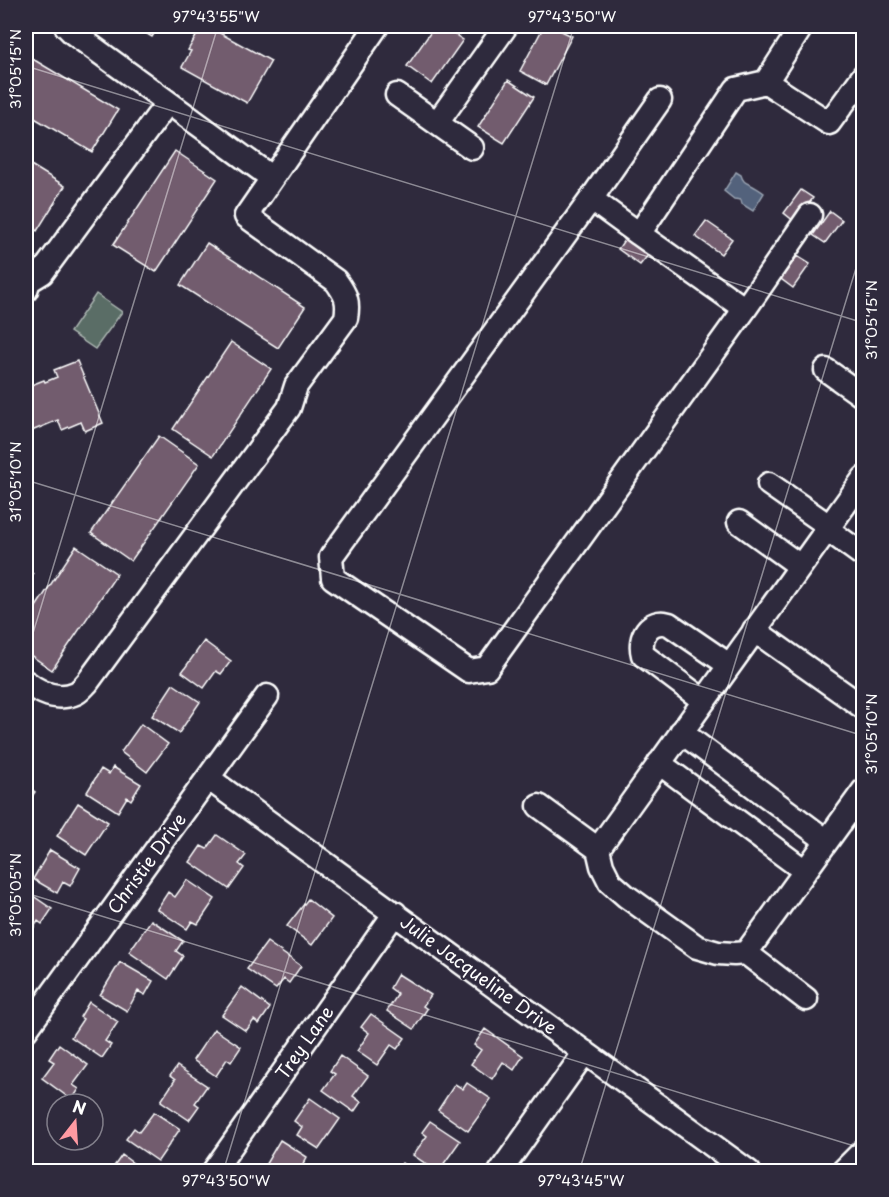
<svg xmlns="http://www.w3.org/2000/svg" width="889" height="1197" viewBox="0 0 889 1197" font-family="'Playpen Sans',sans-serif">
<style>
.green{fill:#5a6d66;stroke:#acb6b2;stroke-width:1.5}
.water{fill:#52627c;stroke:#97a1b0;stroke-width:1.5}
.building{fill:#725b6e;stroke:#fff;stroke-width:1.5}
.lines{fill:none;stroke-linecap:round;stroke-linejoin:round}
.minor-casing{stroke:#fff;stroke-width:27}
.minor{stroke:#2f2a3d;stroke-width:22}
.ticks{fill:none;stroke:#fff;stroke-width:1.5;stroke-opacity:0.45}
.labels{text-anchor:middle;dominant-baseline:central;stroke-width:4.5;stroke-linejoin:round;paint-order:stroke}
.street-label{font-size:18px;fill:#fff;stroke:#2f2a3d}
.neatline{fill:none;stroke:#fff;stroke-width:2}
.ticks-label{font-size:15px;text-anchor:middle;fill:#fff}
</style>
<rect width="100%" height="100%" fill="#2f2a3d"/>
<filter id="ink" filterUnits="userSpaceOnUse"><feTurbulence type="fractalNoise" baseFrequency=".0167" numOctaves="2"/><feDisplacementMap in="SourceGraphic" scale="12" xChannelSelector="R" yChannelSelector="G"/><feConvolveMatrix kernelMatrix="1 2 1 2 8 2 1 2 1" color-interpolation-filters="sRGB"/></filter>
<g filter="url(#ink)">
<path class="green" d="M96,294L122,312L95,349L70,332Z"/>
<path class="water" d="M736,172L741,175C743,183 747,183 753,186C757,188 761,191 764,193L753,211L742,204L741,200L734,199L724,191Z"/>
<path class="building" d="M134,26H159L152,37Z
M202,26H207L271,61L247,103L182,67L191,51L188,50Z
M435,26H442L463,40L432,84L407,66Z
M544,26H551L572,36L546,85L520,71Z
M26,55L118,110L92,152L26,113Z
M508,80L534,97L504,143L478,127Z
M175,151L217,179L156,272L113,245Z
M26,162L65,186L37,231L26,224Z
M801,190L813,198L795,222L784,213Z
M830,211L842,220L825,243L813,235Z
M706,221L732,239L721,254L695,236Z
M626,237L649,254L640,265L618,249Z
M207,243L305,307L278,348L180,285Z
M797,256L810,264L793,288L781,279Z
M231,342L271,369L213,456L173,429Z
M77,361L103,423L85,431L81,422L62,430L58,420L27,433L26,429V387L44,380L45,382L57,377L54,370Z
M159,436L199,464L131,561L91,533Z
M76,546L117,574L52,670L26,652V622Z
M26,569L33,574L26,586Z
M204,641L231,661L221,674L216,671L204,688L182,672Z
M173,684L200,702L179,733L152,716Z
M141,724L168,744L147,772L121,752Z
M113,767L141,784L131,800L127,797L118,812L87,792L101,769L109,774Z
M26,785L35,792L26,805Z
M78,803L108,822L86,855L57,836Z
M217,835L246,855L239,864L244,868L229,889L190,862L201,846L207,849Z
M50,850L80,868L70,886L63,882L57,893L33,879Z
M187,880L215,899L198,924L192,921L187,929L157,909L168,892L175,897Z
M26,891L52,909L42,924L38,921L27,938L26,937Z
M308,899L332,918L312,945L287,926Z
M151,920L183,941L176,951L183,956L168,979L129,952Z
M267,942L301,966L289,983L284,979L276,989L247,969Z
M120,962L153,981L145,995L138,991L127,1011L100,995Z
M398,974L431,995L423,1006L427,1009L414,1029L387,1011L398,994L390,988Z
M242,987L270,1008L259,1024L254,1020L246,1031L222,1015Z
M89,1002L118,1022L105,1041L111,1045L102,1058L71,1037L83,1019L80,1017Z
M371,1014L405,1038L397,1049L391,1045L377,1065L357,1051L369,1033L361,1027Z
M214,1029L241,1047L231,1062L227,1059L216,1076L193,1060Z
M485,1029L523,1056L514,1070L503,1062L492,1079L471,1064L481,1050L474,1045Z
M59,1044L88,1065L73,1085L79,1089L72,1100L42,1078L54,1062L49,1059Z
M340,1056L368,1076L353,1096L361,1102L354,1112L323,1090L335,1074L330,1071Z
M177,1066L207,1086L195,1103L199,1106L189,1120L161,1101L175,1080L170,1076Z
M467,1083L491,1099L468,1131L438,1110L455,1084L463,1089Z
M310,1098L340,1119L319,1149L297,1135L302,1127L294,1121Z
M154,1112L180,1129L158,1161L126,1139L134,1128L139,1132Z
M430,1121L460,1141L438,1172L413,1155L427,1136L422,1132Z
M280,1140L307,1157L299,1172H261Z
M122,1155L145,1172H110Z
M402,1163L414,1172H396Z"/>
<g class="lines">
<g class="minor-casing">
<path id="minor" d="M66,26L73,33L272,178
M802,26L766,82L829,123L864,75
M766,82L736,89L639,234L745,309L810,215
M397,95L472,148
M660,100L591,199L331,557L333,578L469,671L487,668L745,309
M437,123L506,26
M591,199L639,234
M26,290L29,281L42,273L168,102
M826,370L864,397
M864,478L598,849L602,866L610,882L626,896L697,947L718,953L734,954L746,953L864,790
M769,484L829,526
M739,522L800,566
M827,529L864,556
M754,630L864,708
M26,682C40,693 58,701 76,693C80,691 84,686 87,683L289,408L296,386L346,318C349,301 346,295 336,281L246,216L377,26
M704,701L643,655C638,637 649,618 669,624L729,665
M681,732L827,841
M659,763L805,871
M208,778L749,1172
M539,806L598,849
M746,953L806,999
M26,1030L267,696
M213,1172L395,913
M500,1172L585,1052
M842,1172L864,1150"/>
</g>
<use href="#minor" class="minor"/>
</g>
</g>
<path class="ticks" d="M26,66L864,323M26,480L864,736M26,656L218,26M26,893L864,1149M223,1172L574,26M579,1172L864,242"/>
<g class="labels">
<g class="street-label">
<text transform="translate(146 863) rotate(-54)">Christie Drive</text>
<text transform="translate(479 974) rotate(36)">Julie Jacqueline Drive</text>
<text transform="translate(304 1042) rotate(-55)">Trey Lane</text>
</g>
</g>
<rect width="889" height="1197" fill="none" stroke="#2f2a3d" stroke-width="66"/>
<g transform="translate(75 1122) rotate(17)"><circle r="28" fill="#2f2a3d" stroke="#827f8b" stroke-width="1.5"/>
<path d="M0-4.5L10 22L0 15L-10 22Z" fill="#ff9aa2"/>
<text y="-9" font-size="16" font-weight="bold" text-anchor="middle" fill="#ffffff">N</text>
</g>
<rect x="33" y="33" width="823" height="1131" class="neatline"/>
<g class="ticks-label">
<text x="216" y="22">97°43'55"W</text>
<text x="572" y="22">97°43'50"W</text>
<text transform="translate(16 69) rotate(-90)" y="5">31°05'15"N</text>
<text transform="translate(872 320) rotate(-90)" y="5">31°05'15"N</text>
<text transform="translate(16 482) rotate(-90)" y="5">31°05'10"N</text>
<text transform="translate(872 734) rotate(-90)" y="5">31°05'10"N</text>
<text transform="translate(16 895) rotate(-90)" y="5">31°05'05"N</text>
<text x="226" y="1186">97°43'50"W</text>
<text x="581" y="1186">97°43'45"W</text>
</g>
</svg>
